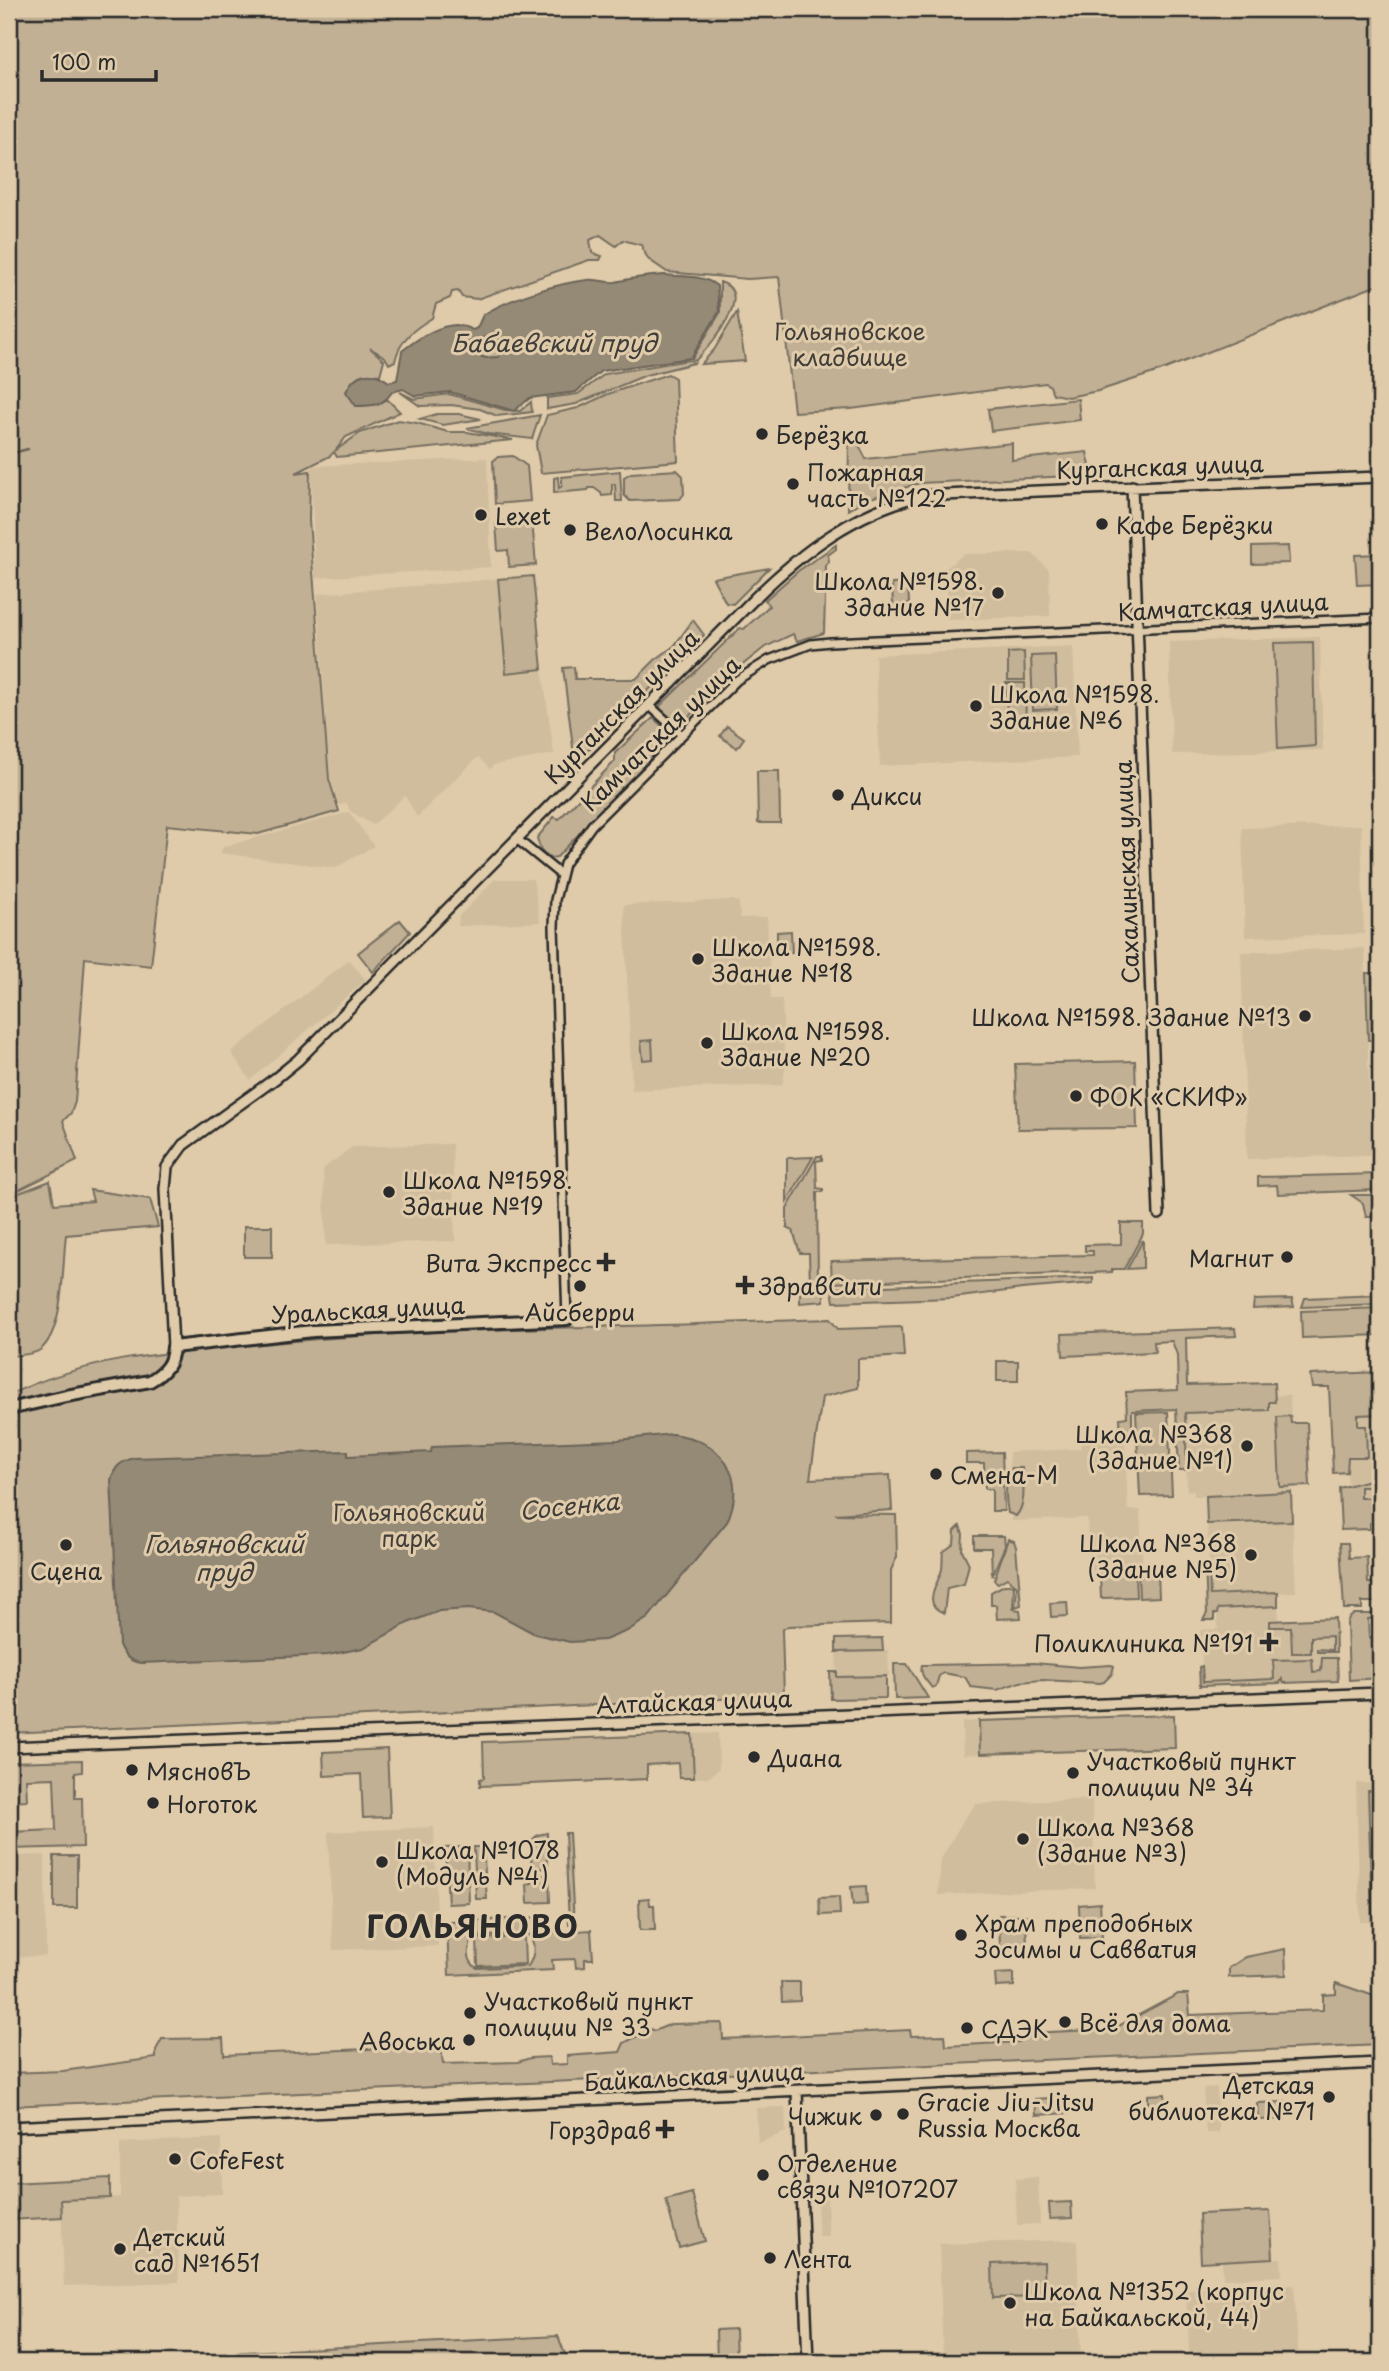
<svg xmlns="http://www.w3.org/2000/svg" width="1389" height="2371" viewBox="0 0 1389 2371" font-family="'Playpen Sans',sans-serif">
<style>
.built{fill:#cfbd9e}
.green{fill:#c1b094;stroke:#766e60;stroke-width:2;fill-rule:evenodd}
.water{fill:#958a76;stroke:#6b6458;stroke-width:2;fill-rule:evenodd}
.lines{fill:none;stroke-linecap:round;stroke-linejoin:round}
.stream{stroke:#6b6458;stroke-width:2.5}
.minor-casing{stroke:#2b2b2b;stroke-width:12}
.tertiary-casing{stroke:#2b2b2b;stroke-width:14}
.secondary-casing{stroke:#2b2b2b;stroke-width:16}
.minor{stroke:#dfcba9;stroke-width:7}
.tertiary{stroke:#dfcba9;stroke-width:9}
.secondary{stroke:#dfcba9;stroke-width:10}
.poi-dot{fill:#2b2b2b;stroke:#dfcba9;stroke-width:2.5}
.labels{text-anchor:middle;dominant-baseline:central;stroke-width:6;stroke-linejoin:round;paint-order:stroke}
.park-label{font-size:23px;fill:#423f3b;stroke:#dfcba9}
.poi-label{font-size:23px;fill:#2b2b2b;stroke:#dfcba9;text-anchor:start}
.street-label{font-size:23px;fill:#2b2b2b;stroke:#dfcba9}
.water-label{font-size:24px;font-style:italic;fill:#403e3a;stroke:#dfcba9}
.district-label{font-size:30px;font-weight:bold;letter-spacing:2px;fill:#2b2b2b;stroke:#dfcba9}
</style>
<rect width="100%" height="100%" fill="#dfcba9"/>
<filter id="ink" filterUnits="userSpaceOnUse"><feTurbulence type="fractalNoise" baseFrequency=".0143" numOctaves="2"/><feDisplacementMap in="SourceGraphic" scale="14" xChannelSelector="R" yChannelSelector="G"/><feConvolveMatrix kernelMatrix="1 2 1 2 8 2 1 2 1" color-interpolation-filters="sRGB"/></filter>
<g filter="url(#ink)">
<path class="built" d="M487,458L491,567L315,578L311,469L313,466Z
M1032,553L1049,570L1050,616L948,620L946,568L964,554Z
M498,579L506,673L542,669L554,754L494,765L490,769L478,757L417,817L405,796L373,825L350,811L347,803L339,805L330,776L317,594Z
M1320,637L1323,750L1172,754L1169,642Z
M1073,646L1078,757L880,766L875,655Z
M349,812L374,846L335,868L220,853L223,847Z
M1361,825L1364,934L1245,937L1242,828Z
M495,879H533L540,922L458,926L459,916Z
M732,900L739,902L740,918L767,917L771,999H782L785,1070L782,1085L632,1090L624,905Z
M1365,948L1371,1155L1247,1159L1241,952Z
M349,960L366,980L250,1080L231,1052Z
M452,1144L455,1241L326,1245L323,1169L352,1147Z
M1380,1385V1509H1349L1347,1474H1339L1336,1387Z
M1290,1395L1291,1423H1307L1310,1486L1291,1487L1296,1592L1210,1595L1206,1496H1194V1490L1187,1491L1184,1399Z
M1125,1440L1128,1510H1140L1143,1570L1089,1572L1087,1518L1012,1521L1009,1452L1080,1449L1081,1442Z
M1278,1606L1279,1620H1296L1336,1631L1337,1677L1203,1682L1200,1630L1218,1629L1217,1609Z
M888,1650L889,1676L837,1677L836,1652Z
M979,1721L980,1754L963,1755L962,1722Z
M718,1733L719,1768L710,1777L694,1778L692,1734Z
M1356,1783H1380V1922H1360Z
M1092,1799L1095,1888L938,1895L941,1859L964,1819L976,1804Z
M434,1827L438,1946L333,1950L328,1832Z
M45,1855L46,1956L9,1957V1856Z
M1217,2087L1219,2133H1206L1203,2088Z
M785,2107L786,2132L758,2143L756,2108Z
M221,2138L222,2194L176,2196L179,2282L64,2286L61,2200L120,2197V2143Z
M1038,2177L1040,2224L1017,2225L1015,2179Z
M816,2185H826L829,2237H819Z
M1077,2240L1081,2362H943L939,2244Z
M1281,2258L1282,2276L1223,2279L1222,2261Z
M1294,2285L1299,2362H1190L1186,2290Z"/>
<path class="green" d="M9,9H1380V284L1160,371L1098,391L1068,397L1053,394L1050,386L1045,383L851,409L794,412L779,277L748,279L667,272L648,259L641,245L623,240L616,246L600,235L590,240L592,253L602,256L600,260H589L477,299L462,297L458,291L452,292L450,298L436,304L432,318C414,329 400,339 395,361L389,364L385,357L370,348L384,360L380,375L368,374L378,405L387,399L400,412L346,437L335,451L360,433L398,420L417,423L448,432H467L513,440L337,457L334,452L330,456L296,473L310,471L309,520L329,779L339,811L258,834L167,825L151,966L85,958L75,1102L71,1113L63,1121L77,1161L9,1195Z
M720,282C757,293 709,347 695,361L692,359L720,313Z
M737,312L745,361L701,364L714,350Z
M485,337L503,341V349L499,357L485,358L478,355L476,347L479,338Z
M689,360L694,363L646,375L576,404L547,409V398L578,394L605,374Z
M668,374L675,378L678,461L541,473L536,445L547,415L578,408L608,394Z
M400,392L414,399L449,394L505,410L520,411L531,402L532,412L497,416L480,409L451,405L420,406Z
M1078,399L1080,420L991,431L988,409Z
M437,414H459L481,419L443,425L420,419Z
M540,415L532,439L488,434L467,428Z
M849,439H856L866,459L1012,443V460L1087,452L1092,475L920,483L864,500L848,510Z
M513,456L527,466L530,501L495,504L493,461L498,457Z
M677,470L683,476L684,494L680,499L630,501L624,495V477L631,473Z
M620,471L622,501H616L615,484H612V495L602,496L601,493L594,488H589L588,490L554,493V478L558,477L559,488L562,486V477Z
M532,520L536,565L509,567L508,550L498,551L496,523Z
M836,545V549L828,555L829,562L826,565L824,633L797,641L793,634L765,647L735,671L678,727L660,711V706L740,628L744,629L769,606L765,600L798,571Z
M1288,546L1289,563L1252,564V547Z
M1380,554V584L1357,585L1355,555Z
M769,568L733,604L726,603L713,578Z
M533,576L542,669L506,673L498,579Z
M908,583L909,604L893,605L892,584Z
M693,620L704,635L698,641H691L669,663V670L575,763L563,668L574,667L575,679H636L655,660L674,646Z
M1313,642L1315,746L1278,749L1274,643Z
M1024,652L1025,680H1008V653Z
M1055,655L1057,709L1033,710L1031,656Z
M1006,683H1025L1026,723L1007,724Z
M653,718L670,733L671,737L557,857L551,858L541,851L537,838L554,817L559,819L615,761V753Z
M727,726L744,738L737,748L720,736Z
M757,771H779L780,823H758Z
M400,920L410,932L373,972L358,953Z
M791,931L792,953H777V932Z
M1366,973H1376L1378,1040H1368Z
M652,1040L653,1059L643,1060L641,1041Z
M1135,1061L1137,1128L1018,1129L1015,1064Z
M817,1156H822V1160L816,1161L817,1188L823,1189V1192H817L818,1283L810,1284L809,1253H800L793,1231L787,1228V1209Z
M813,1157L787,1202V1158Z
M1380,1174L1378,1190L1278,1194L1277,1185L1258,1186V1177Z
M50,1181L54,1204L93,1201L90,1190L150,1199L158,1227L66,1235C62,1265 65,1330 40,1350C33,1355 18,1355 9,1356V1197Z
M1351,1195H1378L1372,1217H1366L1363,1203Z
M1121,1223H1143V1234L1124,1269H1112V1272L832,1283L831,1261L1093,1255V1251H1085V1245L1121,1244Z
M244,1226H272V1257H244Z
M1143,1240V1268L1127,1269Z
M1093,1278V1283L1022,1289L952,1298L834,1302L832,1288Z
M800,1289H824V1301L800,1303Z
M1380,1295V1304L1302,1307L1305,1298Z
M1292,1299L1294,1307L1253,1309L1254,1300Z
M1380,1308V1335L1302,1338L1301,1311Z
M830,1319L838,1329L902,1327L904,1356L858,1359V1388L822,1397L810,1479L890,1475L892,1510L835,1514L896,1515L897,1557L891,1570V1623L788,1626L782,1630L784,1696L9,1733V1395C90,1355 184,1351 273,1343C389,1332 506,1329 623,1326C692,1325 761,1321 830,1319Z
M1235,1328L1236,1336L1186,1338L1187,1385L1274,1383L1275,1402H1269V1410L1185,1413L1187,1470H1179L1176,1409L1132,1411V1436H1121L1120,1418L1127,1417L1126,1392L1178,1390L1177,1355L1172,1341L1154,1342L1155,1352L1063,1356L1062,1334Z
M997,1361H1018V1381H997Z
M1380,1372V1414L1358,1415V1426H1366L1367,1457H1348L1347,1472L1333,1473L1329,1387H1312L1310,1375Z
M1168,1412L1172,1495L1140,1496L1136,1413Z
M1290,1416L1291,1423H1307L1310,1486L1280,1487L1277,1417Z
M1002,1452L1004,1511H992V1489H985L984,1463H966V1453Z
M1012,1468H1022C1023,1483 1027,1504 1016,1516L1008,1513C1005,1498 1005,1481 1012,1468Z
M1369,1480V1487H1360V1498H1380V1523H1370V1529L1341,1530L1339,1488Z
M1291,1492L1292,1521L1207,1524L1206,1496Z
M960,1526L963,1534L962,1550L969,1564L964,1584L947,1588L944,1613C920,1605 939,1583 942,1569C943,1563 942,1558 943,1552L954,1544L955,1531Z
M974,1536H1004L1005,1546L992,1576L991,1548H974Z
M1008,1539L1014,1541L1016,1547L1021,1605L1015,1607L1017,1586L1007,1578L998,1583L994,1580Z
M1340,1543H1348L1349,1558L1367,1557L1368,1583H1380V1602H1362V1609H1344Z
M1205,1563H1209L1210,1595L1278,1592V1606L1218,1609L1217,1614H1214V1620H1203L1207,1613Z
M1135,1573L1136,1597L1101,1598L1100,1574Z
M1158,1573L1159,1597L1139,1598L1138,1574Z
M1004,1585H1014L1013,1609L1020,1610L1021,1618L997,1619L996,1605H991V1592Z
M1067,1602L1068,1616L1051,1617L1050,1603Z
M1354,1614H1376V1618L1368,1619L1369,1638H1380V1678L1349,1680L1347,1623L1349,1618Z
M1335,1618L1336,1652H1317V1649L1332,1650V1636L1311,1637V1653H1292L1291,1627H1270V1621Z
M882,1638L883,1651L836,1652V1639Z
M1322,1658H1337L1338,1681L1284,1683L1282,1679L1280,1683L1200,1686L1199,1667L1202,1666L1203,1682L1274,1679L1273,1660L1312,1659L1313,1672L1321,1671Z
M1034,1663L1079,1667L1111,1665L1114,1666L1112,1674L1104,1682L1100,1683L1042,1680L1020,1682L997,1690L971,1687L965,1677L943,1673L939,1676L936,1686L932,1688C927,1681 919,1675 922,1665H926Z
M894,1664H907L928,1698L895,1699Z
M830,1672H837V1677L886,1676V1698L831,1699Z
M1174,1715L1175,1748L980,1754L979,1721Z
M692,1734L694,1778H679L678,1763L647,1765V1779L480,1786V1779L484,1778L483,1742Z
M387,1749L390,1817L363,1818L361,1774L324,1776L323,1752Z
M82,1760V1772L75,1773V1798H82L83,1847L9,1849V1832L56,1830L54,1778L26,1779L27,1800L9,1801V1762Z
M1368,1791H1380V1913H1372Z
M547,1833L548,1868L531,1869L532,1840L538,1835Z
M565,1833H569L574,1925H569Z
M467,1847L469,1903L448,1904L445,1848Z
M474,1847H483L487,1899H476Z
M54,1856H77V1908H54Z
M549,1875L550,1902L528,1903L527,1884L532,1883V1876Z
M866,1886L867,1904L853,1905L851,1887Z
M839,1897L840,1914L820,1915L819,1898Z
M649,1898L650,1905H654L655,1930H640L639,1899Z
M1100,1903L1102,1937L1080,1938L1079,1905Z
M999,1915H1026L1027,1949H1000Z
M545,1917L546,1933L591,1930L593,1959H585V1967L576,1968L575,1959L552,1960L553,1970L449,1975L447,1925L449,1922ZM528,1934C536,1943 535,1956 528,1966L477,1968C466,1961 467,1947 474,1937Z
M524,1937L525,1964L478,1966L477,1939Z
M1285,1949L1286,1975L1229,1977V1968L1246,1957Z
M1014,1973V1986L996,1987L995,1974Z
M781,1982H800V2001L782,2002Z
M1336,1983L1380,1998V2045L9,2106V2073L63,2071L156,2058V2050L162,2039L223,2038L224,2055L441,2046L443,2064L518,2062L530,2058L549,2057L550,2065L567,2064V2056L620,2052L624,2043L651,2029L654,2031L671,2024L722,2023L723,2039L910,2030L911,2036L945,2035L946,2046L1019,2042L1029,2033L1113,2029L1178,1994H1188L1190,2015L1323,2010V1995L1336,1994Z
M1165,2094L1166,2108L1148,2109V2095Z
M1068,2097L1069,2113L1036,2115L1035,2099Z
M1285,2102V2119L1258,2120L1257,2103Z
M110,2178V2198L61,2200L62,2217L9,2220V2183Z
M692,2193L705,2241L679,2248L666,2200Z
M1071,2202L1072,2218L1050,2219L1049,2203Z
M1270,2211L1273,2258L1201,2262L1199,2214Z
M1044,2262L1045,2297L993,2298L992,2264Z
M735,2329L736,2362H717L716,2330Z
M558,2336L568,2362H228L227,2353Z"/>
<path class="water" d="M664,275C682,277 702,274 717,286L719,312L691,358L601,371L576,392L530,398L514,411L450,392L415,396L403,389L392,392C383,406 372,406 356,406L346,392C355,371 372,369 389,382L397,380L402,351C417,339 436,326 455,325C461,325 468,328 473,330L477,328L483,315C507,299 558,283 587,280C596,279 607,283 615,282C632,278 645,276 664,275ZM485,337L502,342L503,349L499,357L485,358L478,355L476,347L479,339Z
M672,1434C721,1440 748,1475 727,1522L648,1618L627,1631L605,1640L570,1642L535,1634L494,1612L468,1609L439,1611L408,1623L363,1648L328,1655L141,1663C129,1661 124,1656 119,1645L111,1480C115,1466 120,1462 134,1458L348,1451V1456L431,1452L432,1447L618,1440Z"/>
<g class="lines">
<path class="stream" d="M9,454L28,449"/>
<g class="minor-casing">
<path id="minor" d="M650,706L682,735
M518,840L561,875
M567,1319L554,927L555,900L564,864L592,825L737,680L769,660L811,644L830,642L1380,618"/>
</g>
<g class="tertiary-casing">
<path id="tertiary" d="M1132,486L1159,1214
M173,1347L165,1189L167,1167L183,1145L276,1078L298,1060L756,597C804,550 854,513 919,496L1380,477
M9,1747L1380,1693
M797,2091L808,2362
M9,2127L1380,2063"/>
</g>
<g class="secondary-casing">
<path id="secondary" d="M9,1409L66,1396L150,1381C165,1372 172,1364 173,1347L313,1331L567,1319"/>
</g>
<use href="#minor" class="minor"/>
<use href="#tertiary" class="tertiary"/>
<use href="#secondary" class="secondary"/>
</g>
</g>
<g class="poi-dot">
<circle cx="762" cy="434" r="7"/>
<circle cx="793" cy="484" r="7"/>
<circle cx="481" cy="515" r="7"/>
<circle cx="1102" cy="524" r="7"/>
<circle cx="570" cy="530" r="7"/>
<circle cx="998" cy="593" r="7"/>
<circle cx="976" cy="706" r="7"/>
<circle cx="838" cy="795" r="7"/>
<circle cx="698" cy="959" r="7"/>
<circle cx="1305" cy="1016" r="7"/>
<circle cx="707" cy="1043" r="7"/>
<circle cx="1076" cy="1096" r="7"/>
<circle cx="389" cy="1192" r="7"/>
<circle cx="1287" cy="1257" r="7"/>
<path d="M602.5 1251.5h7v7h7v7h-7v7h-7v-7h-7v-7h7z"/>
<path d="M741.5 1274.5h7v7h7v7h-7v7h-7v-7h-7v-7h7z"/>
<circle cx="580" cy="1286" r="7"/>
<circle cx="1247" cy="1446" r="7"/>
<circle cx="936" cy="1474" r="7"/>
<circle cx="66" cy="1545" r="7"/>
<circle cx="1251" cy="1555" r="7"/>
<path d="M1265.5 1631.5h7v7h7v7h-7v7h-7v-7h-7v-7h7z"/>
<circle cx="754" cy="1757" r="7"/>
<circle cx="132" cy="1770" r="7"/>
<circle cx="1073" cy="1773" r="7"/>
<circle cx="153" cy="1803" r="7"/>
<circle cx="1023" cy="1839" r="7"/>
<circle cx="382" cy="1862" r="7"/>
<circle cx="961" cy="1935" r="7"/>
<circle cx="470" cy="2013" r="7"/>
<circle cx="1065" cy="2022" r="7"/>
<circle cx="967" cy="2028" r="7"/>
<circle cx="469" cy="2040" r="7"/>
<circle cx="1329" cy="2097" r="7"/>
<circle cx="903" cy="2114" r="7"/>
<circle cx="876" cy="2115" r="7"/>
<path d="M661.5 2118.5h7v7h7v7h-7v7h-7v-7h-7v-7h7z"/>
<circle cx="175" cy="2159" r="7"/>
<circle cx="763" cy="2175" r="7"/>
<circle cx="120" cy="2249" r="7"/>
<circle cx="770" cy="2258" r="7"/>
<circle cx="1010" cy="2303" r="7"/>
</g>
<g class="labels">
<g class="park-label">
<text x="850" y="330">Гольяновское<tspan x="850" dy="26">кладбище</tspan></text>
<text x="409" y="1511">Гольяновcкий<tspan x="409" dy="26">парк</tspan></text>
</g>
<g class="poi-label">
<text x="776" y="434">Берёзка</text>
<text x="807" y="471">Пожарная<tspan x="807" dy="26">часть №122</tspan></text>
<text x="495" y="515">Lexet</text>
<text x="1116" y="524">Кафе Берёзки</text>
<text x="584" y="530">ВелоЛосинка</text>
<text x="984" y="580" text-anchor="end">Школа №1598.<tspan x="984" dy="26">Здание №17</tspan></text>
<text x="990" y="693">Школа №1598.<tspan x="990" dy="26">Здание №6</tspan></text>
<text x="852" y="795">Дикси</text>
<text x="712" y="946">Школа №1598.<tspan x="712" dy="26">Здание №18</tspan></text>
<text x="1291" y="1016" text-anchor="end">Школа №1598. Здание №13</text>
<text x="721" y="1030">Школа №1598.<tspan x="721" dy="26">Здание №20</tspan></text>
<text x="1090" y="1096">ФОК «СКИФ»</text>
<text x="403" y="1179">Школа №1598.<tspan x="403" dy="26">Здание №19</tspan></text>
<text x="1273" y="1257" text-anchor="end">Магнит</text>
<text x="592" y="1262" text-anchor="end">Вита Экспресс</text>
<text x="759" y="1285">ЗдравСити</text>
<text x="580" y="1311" text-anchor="middle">Айсберри</text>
<text x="1233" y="1433" text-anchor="end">Школа №368<tspan x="1233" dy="26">(Здание №1)</tspan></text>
<text x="950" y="1474">Смена-М</text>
<text x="1237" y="1542" text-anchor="end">Школа №368<tspan x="1237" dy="26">(Здание №5)</tspan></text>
<text x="66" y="1570" text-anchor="middle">Сцена</text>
<text x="1253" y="1642" text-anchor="end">Поликлиника №191</text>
<text x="768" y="1757">Диана</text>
<text x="1087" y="1760">Участковый пункт<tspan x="1087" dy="26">полиции № 34</tspan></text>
<text x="146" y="1770">МясновЪ</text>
<text x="167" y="1803">Ноготок</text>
<text x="1037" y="1826">Школа №368<tspan x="1037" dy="26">(Здание №3)</tspan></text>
<text x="396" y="1849">Школа №1078<tspan x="396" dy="26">(Модуль №4)</tspan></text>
<text x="975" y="1922">Храм преподобных<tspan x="975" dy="26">Зосимы и Савватия</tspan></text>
<text x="484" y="2000">Участковый пункт<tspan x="484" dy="26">полиции № 33</tspan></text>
<text x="1079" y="2022">Всё для дома</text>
<text x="981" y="2028">СДЭК</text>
<text x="455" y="2040" text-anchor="end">Авоська</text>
<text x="1315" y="2084" text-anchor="end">Детская<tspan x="1315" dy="26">библиотека №71</tspan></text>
<text x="917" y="2101">Gracie Jiu-Jitsu<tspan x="917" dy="26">Russia Москва</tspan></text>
<text x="862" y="2115" text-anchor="end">Чижик</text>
<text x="651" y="2129" text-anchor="end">Горздрав</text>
<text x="189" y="2159">CofeFest</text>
<text x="777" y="2162">Отделение<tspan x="777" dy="26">связи №107207</tspan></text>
<text x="134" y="2236">Детский<tspan x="134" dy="26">сад №1651</tspan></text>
<text x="784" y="2258">Лента</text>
<text x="1024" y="2290">Школа №1352 (корпус<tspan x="1024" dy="26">на Байкальской, 44)</tspan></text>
</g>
<g class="street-label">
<text transform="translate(1160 466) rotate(-2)">Курганская улица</text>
<text transform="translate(1223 606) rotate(-3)">Камчатская улица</text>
<text transform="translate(621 706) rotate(-45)">Курганская улица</text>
<text transform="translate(660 733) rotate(-44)">Камчатская улица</text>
<text transform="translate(1126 872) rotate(-92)">Сахалинская улица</text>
<text transform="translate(368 1309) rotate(-3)">Уральская улица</text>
<text transform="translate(694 1701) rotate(-2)">Алтайская улица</text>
<text transform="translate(694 2076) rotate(-3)">Байкальская улица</text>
</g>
<g class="water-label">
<text x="554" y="342">Бабаевский пруд</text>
<text transform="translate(569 1505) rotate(-6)">Сосенка</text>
<text x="224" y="1543">Гольяновский<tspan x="224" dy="28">пруд</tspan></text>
</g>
<g class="district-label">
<text x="473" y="1925">ГОЛЬЯНОВО</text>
</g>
</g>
<rect width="1389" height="2371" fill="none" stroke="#dfcba9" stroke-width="35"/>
<rect x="18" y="18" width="1354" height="2336" fill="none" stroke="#2b2b2b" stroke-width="2.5" filter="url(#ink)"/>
<path d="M42 70v10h114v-10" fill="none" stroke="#2b2b2b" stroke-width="3.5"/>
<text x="52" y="70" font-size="21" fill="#2b2b2b" stroke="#dfcba9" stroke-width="5" paint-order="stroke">100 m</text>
</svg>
